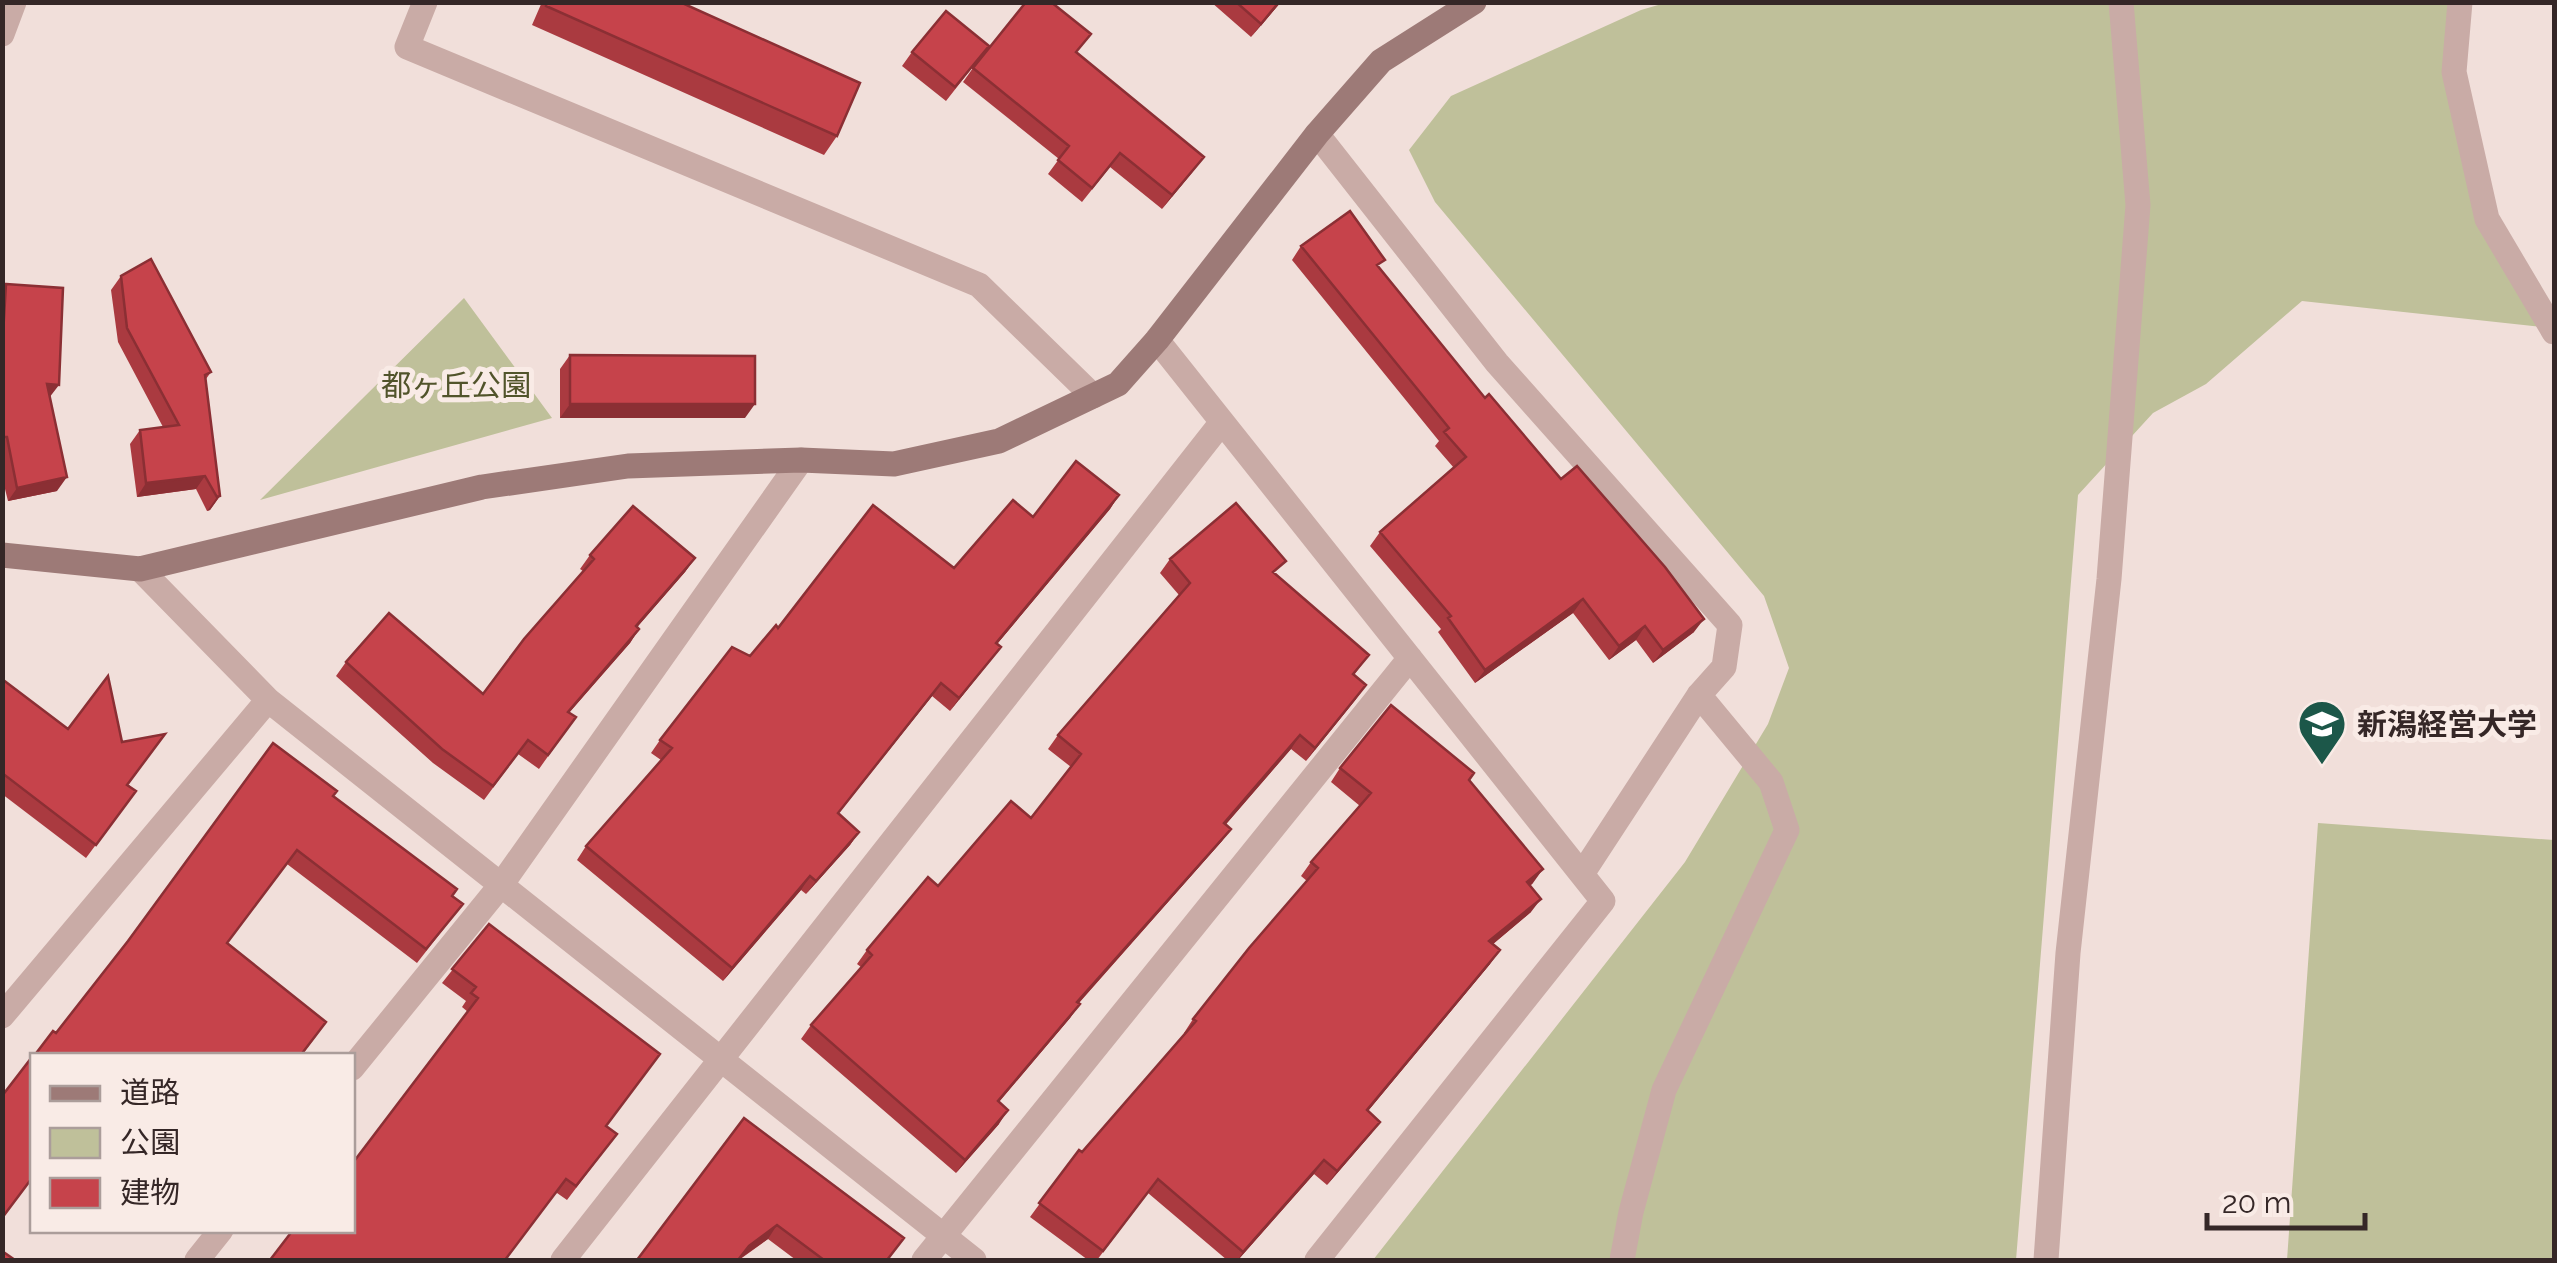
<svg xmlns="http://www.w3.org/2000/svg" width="2557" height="1263" viewBox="0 0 2557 1263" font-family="Raleway,'Noto Sans JP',sans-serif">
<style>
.green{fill:#bfc09a}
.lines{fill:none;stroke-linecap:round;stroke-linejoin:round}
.lane{stroke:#c9aba6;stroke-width:25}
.street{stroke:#c9aba6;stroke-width:25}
.secondary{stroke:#9d7a77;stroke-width:25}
.wall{fill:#aa3a40}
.shaded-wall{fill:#8b2f34}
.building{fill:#c6434b;stroke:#8b2f34;stroke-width:2.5}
.labels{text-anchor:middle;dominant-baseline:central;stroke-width:10;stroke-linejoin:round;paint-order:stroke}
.park-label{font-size:30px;fill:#51542b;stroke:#f9ebe6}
.poi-label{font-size:30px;font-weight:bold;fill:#352727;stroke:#f9ebe6;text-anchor:start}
</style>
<rect width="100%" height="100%" fill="#f1dfda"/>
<path class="green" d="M1665,3H2460L2454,72L2487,219L2552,328L2302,301L2206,384L2153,413L2078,495L2016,1260H1373L1685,862L1768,724L1789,668L1764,596L1435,202L1409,150L1451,96L1641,10Z
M464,298L552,418L260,500Z
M2318,823L2554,840V1260H2287Z"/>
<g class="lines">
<path class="lane" d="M2460,2L2454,72L2487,219L2554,332"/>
<path class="street" d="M425,2L407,47L979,285L1093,396
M2,34L14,2
M1317,134L1497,363L1730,625L1724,667L1699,695L1582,874
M1157,340L1603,901L1317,1260
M140,569L268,700L974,1260
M2,1016L268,700
M352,1068L501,885L801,460
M197,1260L221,1230
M563,1260L1222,422
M924,1260L1410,658
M1622,1260L1631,1212L1664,1090L1787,830L1771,782L1699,695
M2046,1260L2068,953L2109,579L2138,205L2121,2"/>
<path class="secondary" d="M2,555L140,569L482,487L628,466L801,460L894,464L999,441L1118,384L1157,340L1317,134L1381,61L1474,2"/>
</g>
<path class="wall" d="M542,2H680L837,136L824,155L532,25Z
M1211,2H1281L1251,37Z
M989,46L946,101L902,66L912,52Z
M1077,53L1194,170L1162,209L1110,167L1082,202L1048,174L1059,159L963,82L973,68Z
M1301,246L1379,268L1485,398L1561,479L1694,632L1653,663L1636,640L1609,660L1573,613L1475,683L1438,632L1441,629L1370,546L1380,532L1454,468L1435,446L1439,441L1292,260Z
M121,276L211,372L206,379L220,496L210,510L207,511L196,489L137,497L130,444L140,430L163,427L118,342L111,290Z
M6,284L50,397L57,491L8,501L2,477V289Z
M570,355L745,418H560V369Z
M1119,495L1110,509L997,644L1001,647L950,711L932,696L838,814L859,832L850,845L806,894L801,890L723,981L577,860L586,846L661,760L651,753L660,740L778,628L954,568L1033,517Z
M590,555L695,558L685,572L637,627L639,629L630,643L569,713L576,717L539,769L518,754L484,800L433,763L336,676L346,662L483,694L583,571L580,569Z
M1170,559L1277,575L1369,655L1354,675L1356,699L1306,761L1291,749L1226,824L1231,829L1221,842L1079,1003L1070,1018L999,1102V1124L956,1173L801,1039L811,1025L861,967L857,964L867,950L938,886L1031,818L1071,767L1048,749L1058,735L1179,595L1160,573Z
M2,679L136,791L86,858L2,794Z
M1340,768L1470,780L1533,883L1530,886L1531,912L1493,944L1490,964L1368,1111L1370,1135L1327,1185L1314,1174L1238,1260H1227L1148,1193L1097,1260H1088L1030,1217L1079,1150L1082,1152L1185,1034L1184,1033L1193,1019L1307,881L1301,876L1311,862L1360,806L1331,782Z
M333,796L463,904L417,963L287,864L227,943L316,1036L301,1056H34L56,1033Z
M489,924L606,1126L607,1147L567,1200L557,1193L352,1230L468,1012L462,1007L466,1001L442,983Z
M744,1118L888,1260H796L768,1239L739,1260Z"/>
<path class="shaded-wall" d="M1279,2H1281L1251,37L1261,24Z
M1204,157L1194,170L1162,209L1172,195Z
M47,384L59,385L49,398Z
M570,404H755L745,418H560Z
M205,476L196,489L137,497L146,483Z
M67,477L57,491L8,501L17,488Z
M1119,495L1110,509L987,656L996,643Z
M220,496L210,510L207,511L217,497Z
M695,558L685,572L626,640L636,626Z
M1583,599L1573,613L1475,683L1485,670Z
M1704,619L1694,632L1653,663L1663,650Z
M1645,626L1636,640L1609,660L1619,646Z
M639,629L630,643L558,725L568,712Z
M1001,647L991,660L950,711L959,698Z
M941,683L932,696L828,826L838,813Z
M1366,685L1356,699L1306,761L1315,748Z
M1300,735L1291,749L1215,837L1224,823Z
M1231,829L1221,842L1068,1015L1077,1002Z
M859,832L850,845L806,894L816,881Z
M1543,869L1533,883L1517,896L1527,882Z
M810,876L801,890L723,981L732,968Z
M1541,899L1531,912L1480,955L1489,941Z
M1500,950L1490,964L1357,1124L1367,1110Z
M1080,1004L1070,1018L988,1114L998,1101Z
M1008,1110L999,1124L956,1173L965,1160Z
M1380,1122L1370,1135L1327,1185L1337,1171Z
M1324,1160L1314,1174L1238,1260L1243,1252Z
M777,1225L768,1239L738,1260L749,1246Z"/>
<path class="building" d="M547,2H680L860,83L837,136L546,6Z
M1026,2H1051L1091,34L1076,52L1204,157L1172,195L1120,153L1092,188L1058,160L1069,146L973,68Z
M1236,2H1279L1261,24Z
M946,11L989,46L955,87L912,52Z
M1350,211L1385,260L1377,265L1485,398L1489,394L1561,479L1577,466L1665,567L1704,619L1663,650L1645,626L1619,646L1583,599L1485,670L1448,618L1451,616L1380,532L1466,457L1444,432L1449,428L1301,246Z
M151,259L211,372L205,375L220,496L217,497L205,476L146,483L140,430L179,425L127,328L121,276Z
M6,284L63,288L59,385L47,384L67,477L17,488L7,437H2V352Z
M570,355L755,356V404H570Z
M1076,461L1119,495L996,643L1001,647L959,698L941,683L838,813L859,832L816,881L810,876L732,968L586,846L672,748L660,740L732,647L750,656L776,625L778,628L873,505L954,568L1013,500L1033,517Z
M1236,503L1286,561L1273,572L1369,655L1353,674L1366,685L1315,748L1300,735L1224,823L1231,829L1077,1002L1080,1004L998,1101L1008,1110L965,1160L811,1025L872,955L867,950L928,877L938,886L1011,801L1031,818L1081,754L1058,735L1190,583L1170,559Z
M633,506L695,558L636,626L639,629L568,712L576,717L548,755L528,740L493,786L442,749L346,662L389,613L483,694L524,639L594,559L590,555Z
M108,676L122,742L165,734L127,785L136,791L96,845L2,773V679L68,729Z
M1391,705L1474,773L1469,780L1543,869L1527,882L1541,899L1489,941L1500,950L1367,1110L1380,1122L1337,1171L1324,1160L1243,1252L1158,1179L1103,1251L1039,1203L1079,1150L1082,1152L1196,1021L1193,1019L1249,948L1318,868L1311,862L1371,793L1340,768Z
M273,743L337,791L333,796L457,889L452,896L463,904L426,949L297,850L227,943L326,1022L300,1056H34L53,1031L56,1033L128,941Z
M489,924L660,1054L606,1126L617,1134L576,1186L566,1179L505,1260H270L293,1230H352V1164L478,998L471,993L476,987L452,969Z
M32,1057V1178L2,1218V1096Z
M744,1118L904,1238L887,1260H824L777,1225L749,1246L738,1260H637Z
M2,1251L15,1260H2Z"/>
<defs>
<g id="university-pin" transform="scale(2.5)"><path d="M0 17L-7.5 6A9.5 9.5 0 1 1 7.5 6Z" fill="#1c5749" stroke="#f9ebe6"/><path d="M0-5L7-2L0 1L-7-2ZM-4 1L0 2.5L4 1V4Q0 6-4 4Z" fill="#fff"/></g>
</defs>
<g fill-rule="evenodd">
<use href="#university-pin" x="2322" y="724"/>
</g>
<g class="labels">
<g class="park-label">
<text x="456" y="385">都ヶ丘公園</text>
</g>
<g class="poi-label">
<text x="2357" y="724">新潟経営大学</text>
</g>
</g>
<rect width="2557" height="1263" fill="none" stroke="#352727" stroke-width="10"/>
<rect x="30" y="1053" width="325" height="180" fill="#f9ebe6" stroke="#ab9d9a" stroke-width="2.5"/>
<rect x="50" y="1086" width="50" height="15" fill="#9d7a77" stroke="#ab9d9a" stroke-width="2.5"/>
<text x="120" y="1103" font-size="30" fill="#352727">道路</text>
<rect x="50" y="1128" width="50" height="30" fill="#bfc09a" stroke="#ab9d9a" stroke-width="2.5"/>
<text x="120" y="1153" font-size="30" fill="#352727">公園</text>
<rect x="50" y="1178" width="50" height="30" fill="#c6434b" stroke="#ab9d9a" stroke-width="2.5"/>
<text x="120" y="1203" font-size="30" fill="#352727">建物</text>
<path d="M2207 1213v15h158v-15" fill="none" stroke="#352727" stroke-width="5"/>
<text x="2222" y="1213" font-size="30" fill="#352727" stroke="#f9ebe6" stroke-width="8" paint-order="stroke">20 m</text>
</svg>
